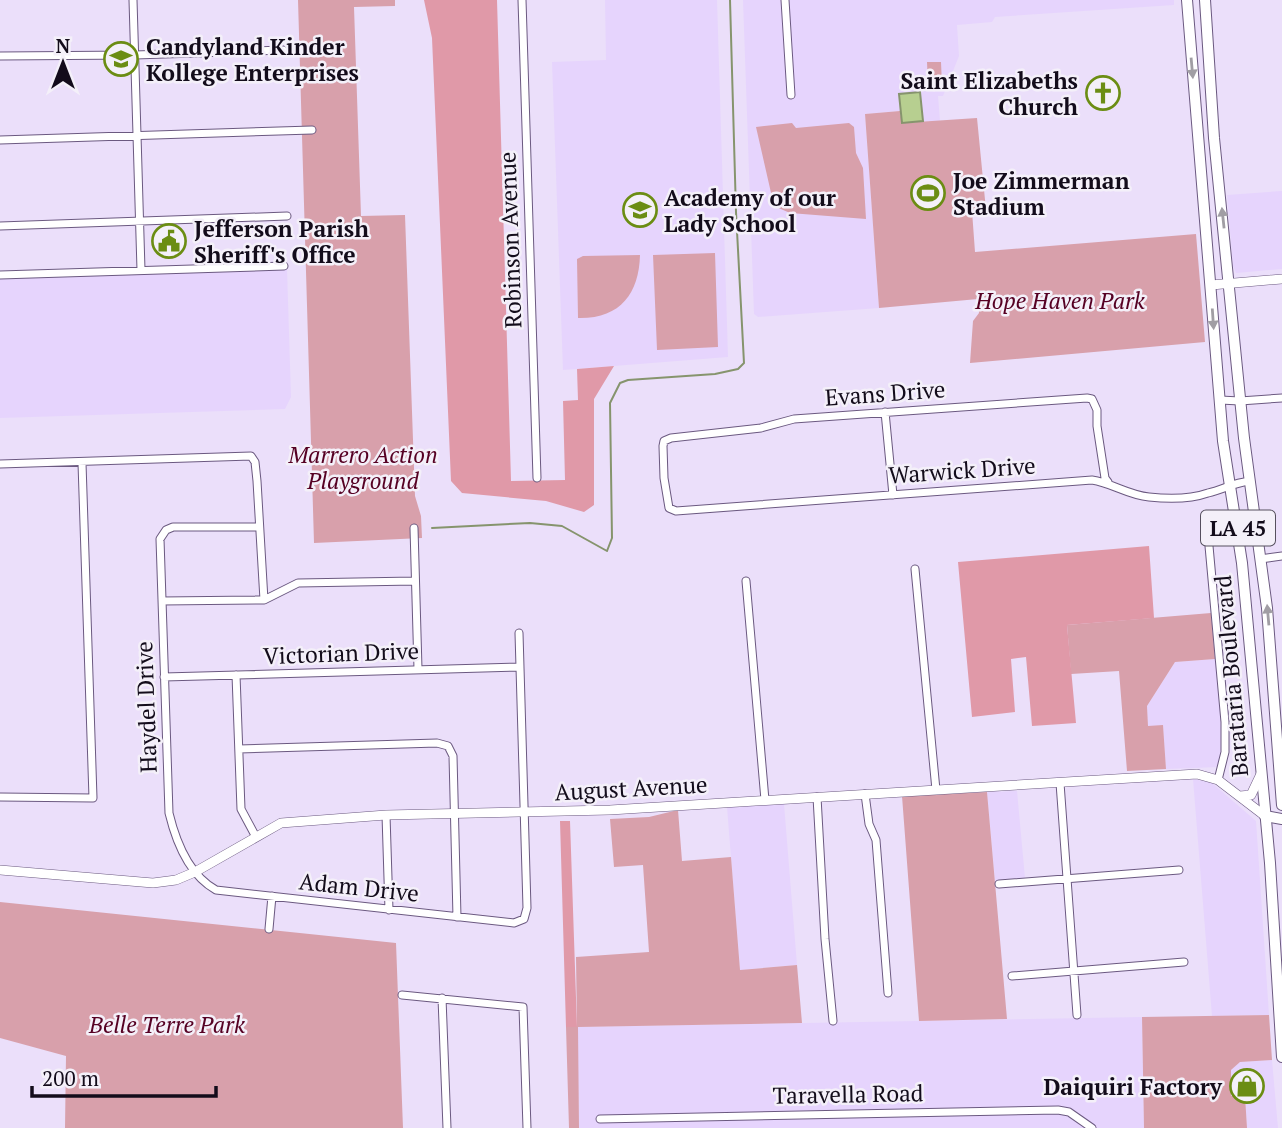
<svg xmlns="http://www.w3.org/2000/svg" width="1282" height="1128" viewBox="0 0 1282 1128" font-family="'PT Serif',serif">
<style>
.built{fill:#e6d4fd}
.green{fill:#d8a0ab}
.forest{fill:#e099a8}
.water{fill:#b7cf90;stroke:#86946d;stroke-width:2}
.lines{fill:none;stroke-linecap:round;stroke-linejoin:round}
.stream{stroke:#86946d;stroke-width:2}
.minor-casing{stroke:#6b5980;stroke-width:9}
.tertiary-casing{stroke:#6b5980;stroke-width:10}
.secondary-casing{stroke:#6b5980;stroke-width:12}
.primary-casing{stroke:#6b5980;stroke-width:12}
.minor{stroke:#fff;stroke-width:7}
.tertiary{stroke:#fff;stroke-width:9}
.secondary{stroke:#fff;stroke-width:10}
.primary{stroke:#fff;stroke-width:10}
.oneway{fill:#a19ea4}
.labels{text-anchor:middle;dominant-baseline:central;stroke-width:5;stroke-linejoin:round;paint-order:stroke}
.shield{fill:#f4f0f9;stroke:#56505e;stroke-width:2}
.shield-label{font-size:21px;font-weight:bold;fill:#130c1b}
.poi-label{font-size:23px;font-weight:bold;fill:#130c1b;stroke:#f4f0f9;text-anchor:start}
.street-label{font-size:23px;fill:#130c1b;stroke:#f4f0f9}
.park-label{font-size:23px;font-style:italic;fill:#560023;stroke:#f4f0f9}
</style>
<rect width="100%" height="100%" fill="#ebdffa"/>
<path class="built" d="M605,0H717L728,357L563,370L552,62L606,60Z
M743,0H1174V5L995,17L992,22L957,25L959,56L943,96H938L940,121L901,123L900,111L865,114L879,308L758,317L754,314Z
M1282,191V269L1236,273L1233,266L1227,195Z
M287,269L291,397L285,409L0,418V278Z
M1215,659L1221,706L1222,748L1219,767L1166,769L1163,726H1148L1147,706L1175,662Z
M1193,779L1212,783L1256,821L1269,1015L1212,1016Z
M1017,791L1025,878L995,880L987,792Z
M784,804L797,965L740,970L727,807Z
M1142,1017L1144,1128H579L577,1027Z
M1272,1060L1278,1128H1247L1245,1097H1231V1070L1240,1062Z"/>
<path class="green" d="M298,0H395V6L354,7L361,216L405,215L415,496L421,516L422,538L314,543Z
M927,62H941L942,85H928Z
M900,111L902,123L977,118L986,210L972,211L975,252L1196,234L1205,342L970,363L973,321L979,313L978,299L879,308L865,114Z
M792,123L796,128L849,123L854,127L856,153L863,168L866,219L790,213L774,206L756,127Z
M715,253L718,347L657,350L653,255Z
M640,255C639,294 620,319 578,318L577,259L583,256Z
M1211,613L1215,659L1175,662L1147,706L1148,726L1163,725L1166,769L1127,771L1119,671L1071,674L1067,625Z
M987,792L1007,1019L919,1021L902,796Z
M678,810L682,861L731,857L740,970L797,965L802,1023L578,1027L579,1128H569L566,1027H577L576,957L649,952L643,865L614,867L610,819L649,817Z
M0,902L396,943L403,1128H65L66,1056L0,1038Z
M1269,1015L1272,1060L1240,1062L1231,1070V1096H1245L1247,1128H1144L1142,1017Z"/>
<path class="forest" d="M424,0H497L511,481L565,480L563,401L578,400L577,369L614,366L594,399V505L584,512L546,501L462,493L451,481L432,38Z
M1149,546L1154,618L1067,625L1076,723L1032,726L1026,657L1011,659L1015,712L972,717L958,562Z
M560,821H570L577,1027H566Z"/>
<path class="water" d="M920,92L923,121L902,123L899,94Z"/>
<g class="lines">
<path class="stream" d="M432,528L530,523L562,526L607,551L612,538L610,403L620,383L628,380L715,374L738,369L744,363L736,212L730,0"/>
<g class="minor-casing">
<path id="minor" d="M133,0L141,270
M522,0L537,478
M785,0L791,95
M0,56L135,55L283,50
M0,140L312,130
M0,226L287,216
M0,275L284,266
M1220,400L1240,401L1282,398
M885,412L893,495
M0,464L251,456L255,462L257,481L264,600
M1108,482L1105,478L1097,426V410L1092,399L1087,398L794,419L761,428L671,438L664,441L663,446L664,478L669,508L676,511L1092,480C1112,483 1128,495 1149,497C1167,499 1191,499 1208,493C1224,489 1233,483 1250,481
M258,527H173L166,530L160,539L169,813C176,842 189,875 216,890L514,923L524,919L527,908L519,633
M414,528L418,669
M1209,546L1225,722V752L1218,780
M1260,559L1282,556
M915,569L936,790
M746,581L765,800
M162,601L264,600L298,583L415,581
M236,675L241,809L256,837
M164,677L520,667
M239,749L437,743L448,746L453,756L457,917
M1060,783L1077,1015
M865,794L869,824L876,840L888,993
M0,797L93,798L82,463
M817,797L825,939L833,1021
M386,815L389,910
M999,884L1179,870
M269,929L272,896
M1012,976L1184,962
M402,995L523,1007L527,1128
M442,998L447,1128
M600,1119L1058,1110L1069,1112L1092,1128"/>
</g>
<g class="tertiary-casing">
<path id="tertiary" d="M1211,285L1282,279
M1240,796L1251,795L1261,774
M0,870L153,883L176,880L195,872L281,823L386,815L610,810L1197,774L1218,780L1265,816"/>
</g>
<g class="secondary-casing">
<path id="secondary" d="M1265,816L1282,819"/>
</g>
<g class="primary-casing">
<path id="primary" d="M1187,0L1223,441L1242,563L1270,863L1282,1057
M1205,0L1214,138L1244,438L1267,608L1282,805"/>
</g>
<use href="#minor" class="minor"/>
<use href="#tertiary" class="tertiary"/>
<use href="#secondary" class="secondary"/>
<use href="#primary" class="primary"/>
</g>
<defs><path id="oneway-solid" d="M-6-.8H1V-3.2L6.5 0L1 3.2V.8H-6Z" transform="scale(1.75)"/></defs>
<g class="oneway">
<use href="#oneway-solid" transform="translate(1192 68) rotate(85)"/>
<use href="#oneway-solid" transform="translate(1223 218) rotate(-96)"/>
<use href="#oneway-solid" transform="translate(1213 319) rotate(86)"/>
<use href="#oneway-solid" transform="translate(1268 615) rotate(-95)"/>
</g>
<defs>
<g id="school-ring" transform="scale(1.75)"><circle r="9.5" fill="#f4f0f9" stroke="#6b8d13" stroke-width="1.5"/><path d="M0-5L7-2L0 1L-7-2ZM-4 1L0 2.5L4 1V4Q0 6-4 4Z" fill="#6b8d13"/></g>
<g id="church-ring" transform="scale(1.75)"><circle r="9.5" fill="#f4f0f9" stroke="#6b8d13" stroke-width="1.5"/><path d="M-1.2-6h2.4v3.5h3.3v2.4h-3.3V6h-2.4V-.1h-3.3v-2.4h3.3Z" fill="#6b8d13"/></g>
<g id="stadium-ring" transform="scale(1.75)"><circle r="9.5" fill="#f4f0f9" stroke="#6b8d13" stroke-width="1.5"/><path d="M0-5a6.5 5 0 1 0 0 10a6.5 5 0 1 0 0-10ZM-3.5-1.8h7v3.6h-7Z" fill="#6b8d13"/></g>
<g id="civic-ring" transform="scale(1.75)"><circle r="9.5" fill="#f4f0f9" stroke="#6b8d13" stroke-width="1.5"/><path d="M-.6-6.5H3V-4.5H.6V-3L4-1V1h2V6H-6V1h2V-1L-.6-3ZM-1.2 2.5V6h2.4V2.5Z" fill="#6b8d13"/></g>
<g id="shop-ring" transform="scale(1.75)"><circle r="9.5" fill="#f4f0f9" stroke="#6b8d13" stroke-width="1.5"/><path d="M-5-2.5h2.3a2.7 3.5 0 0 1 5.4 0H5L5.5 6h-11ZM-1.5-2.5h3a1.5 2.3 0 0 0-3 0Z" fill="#6b8d13"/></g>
</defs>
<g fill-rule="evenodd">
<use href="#school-ring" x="121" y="59"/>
<use href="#church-ring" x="1103" y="93"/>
<use href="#stadium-ring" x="928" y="193"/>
<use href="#school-ring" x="640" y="210"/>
<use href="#civic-ring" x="169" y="241"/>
<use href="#shop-ring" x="1247" y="1086"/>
</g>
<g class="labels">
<rect class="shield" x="1201" y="510.5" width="74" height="35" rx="5"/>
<g class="shield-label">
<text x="1238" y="528">LA 45</text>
</g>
<g class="poi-label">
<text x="146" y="46">Candyland Kinder<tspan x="146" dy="26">Kollege Enterprises</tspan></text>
<text x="1078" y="80" text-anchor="end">Saint Elizabeths<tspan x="1078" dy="26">Church</tspan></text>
<text x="953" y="180">Joe Zimmerman<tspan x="953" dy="26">Stadium</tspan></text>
<text x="664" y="197">Academy of our<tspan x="664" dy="26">Lady School</tspan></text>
<text x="194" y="228">Jefferson Parish<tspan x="194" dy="26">Sheriff's Office</tspan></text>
<text x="1222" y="1086" text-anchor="end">Daiquiri Factory</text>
</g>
<g class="street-label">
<text transform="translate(510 240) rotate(-92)">Robinson Avenue</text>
<text transform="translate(885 393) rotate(-4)">Evans Drive</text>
<text transform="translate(962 470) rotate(-4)">Warwick Drive</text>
<text transform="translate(341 653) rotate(-2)">Victorian Drive</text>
<text transform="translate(1231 676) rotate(-95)">Barataria Boulevard</text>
<text transform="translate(146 707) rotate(-92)">Haydel Drive</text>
<text transform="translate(631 788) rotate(-3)">August Avenue</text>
<text transform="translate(359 887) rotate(6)">Adam Drive</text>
<text transform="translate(848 1094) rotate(-1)">Taravella Road</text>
</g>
<g class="park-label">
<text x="1060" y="300">Hope Haven Park</text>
<text x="363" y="454">Marrero Action<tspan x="363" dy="26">Playground</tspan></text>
<text x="167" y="1024">Belle Terre Park</text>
</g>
</g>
<g transform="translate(63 63)" stroke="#f4f0f9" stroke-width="5" paint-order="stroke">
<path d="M0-5L12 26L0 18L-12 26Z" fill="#130c1b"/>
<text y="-10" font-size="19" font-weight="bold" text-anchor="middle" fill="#130c1b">N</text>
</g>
<path d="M32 1086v10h184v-10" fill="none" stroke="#130c1b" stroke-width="3.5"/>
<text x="42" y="1086" font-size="21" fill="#130c1b" stroke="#f4f0f9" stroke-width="5" paint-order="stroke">200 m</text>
</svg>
